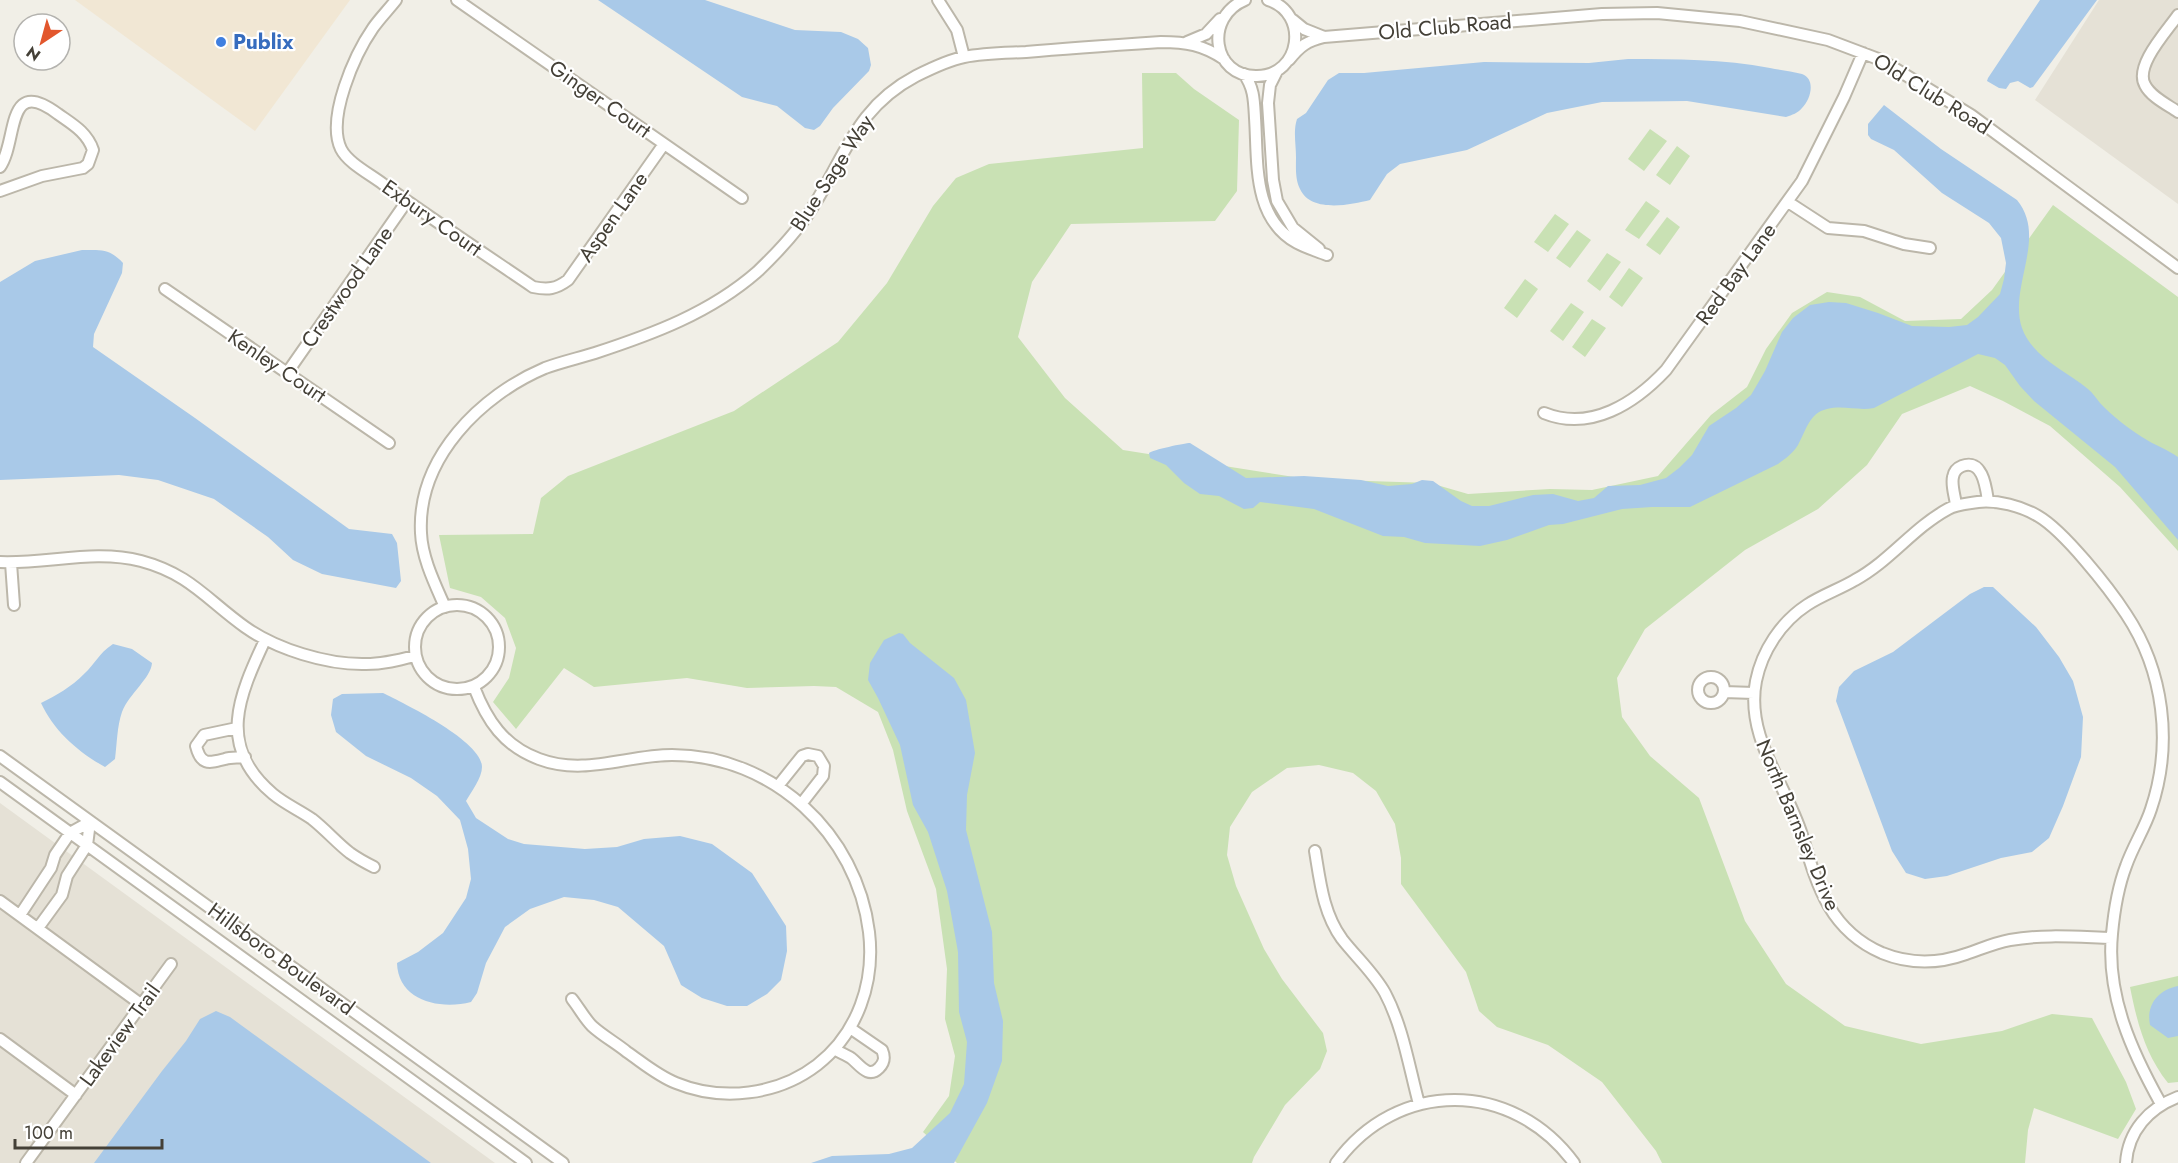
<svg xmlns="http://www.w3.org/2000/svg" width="2178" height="1163" viewBox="0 0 2178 1163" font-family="Jost,sans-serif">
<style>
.residential{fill:#e5e1d6}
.commercial{fill:#f1e7d4}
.green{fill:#c9e1b4}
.water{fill:#a9c9e8}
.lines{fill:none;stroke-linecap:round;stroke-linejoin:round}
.minor-casing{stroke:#bcb7aa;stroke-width:14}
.minor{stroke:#fff;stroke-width:10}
.shop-dot{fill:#3f7fe0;stroke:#fff;stroke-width:2}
.labels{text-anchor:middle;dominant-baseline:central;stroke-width:4.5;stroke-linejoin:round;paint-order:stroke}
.street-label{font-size:21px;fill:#444037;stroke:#fff}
.shop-label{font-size:21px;font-weight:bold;fill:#366cbe;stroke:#fff;text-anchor:start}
</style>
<rect width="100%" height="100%" fill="#f1efe7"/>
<path class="residential" d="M2099,0H2178V204L2035,100Z
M0,803L495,1163H0Z"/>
<path class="commercial" d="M75,0H350L255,131Z"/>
<path class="green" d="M1142,73H1176L1194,89L1239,120L1237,191L1215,221L1071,224L1032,282L1018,337L1065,398L1123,450L1307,479L1430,483L1468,494L1550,489L1592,490L1658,476L1711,415L1747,387L1766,349L1792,313L1827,292L1860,297L1905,321L1961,319L1992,290L2053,205L2178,297V551L2120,487L2050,426L2003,401L1970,386L1902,414L1867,465L1818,509L1745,550L1645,629L1617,678L1622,717L1650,756L1699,798L1745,921L1786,984L1845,1026L1921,1044L2002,1031L2052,1014L2092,1018L2126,1082L2136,1109L2118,1139L2034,1108L2028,1130L2025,1163H1662L1656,1151L1602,1082L1548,1045L1497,1027L1479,1011L1466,972L1401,884V858L1395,824L1376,791L1353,773L1319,765L1287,768L1252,792L1230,827L1227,855L1236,886L1264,949L1282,979L1323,1033L1327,1051L1320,1069L1285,1105L1254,1157L1252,1163H957L923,1132L949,1096L955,1056L945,1019L947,969L936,889L907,811L893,750L878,712L836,687L814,686L747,688L687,678L594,687L564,668L516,729L493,702L509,678L516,648L505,618L481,597L450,588L439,535L533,534L541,498L568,476L734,411L838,342L887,283L933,206L956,178L989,164L1143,148Z
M1650,129L1667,141L1644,171L1628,159Z
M1677,146L1690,156L1670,185L1656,175Z
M1646,201L1660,211L1639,239L1625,230Z
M1555,214L1569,224L1548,252L1534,242Z
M1667,217L1680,227L1660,255L1646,245Z
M1577,230L1591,240L1570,268L1556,258Z
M1607,253L1621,262L1600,291L1587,281Z
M1629,268L1643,278L1622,307L1609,297Z
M1525,279L1538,289L1517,318L1504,308Z
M1571,303L1584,312L1563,341L1550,331Z
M1592,319L1606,328L1585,357L1572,347Z
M2178,976V1082L2168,1083C2145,1054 2137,1022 2130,987Z"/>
<path class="water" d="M598,0H705L795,30L841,32L858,39L868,48L871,65L869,71L833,108L820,126L814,130L805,128L777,106L742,97Z
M2040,0H2097L2033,87L2030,88L2018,81L2010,83L2006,89L1999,88L1987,81L1988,78Z
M1628,59C1677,59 1723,59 1770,68C1780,70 1792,71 1802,74C1816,79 1811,99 1802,108C1798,113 1792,115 1786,117L1687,101L1602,102L1547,113L1467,150L1400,164L1387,174L1370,200C1350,205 1311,213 1300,189C1295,179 1296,167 1296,157C1296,144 1293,131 1297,119L1306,113L1328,80L1339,73H1364L1484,62L1589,63Z
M1884,105L1941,149L2017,200C2048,238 2008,287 2022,328C2032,357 2066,371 2088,389C2093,393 2096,398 2100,403C2112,416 2128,428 2142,437C2154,445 2167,449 2178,457V540L2115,467L2034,401L2020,386L2005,365L1995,358L1978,354L1874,408C1858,411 1843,405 1827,409C1809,413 1806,431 1798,445C1793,453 1785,459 1778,464L1690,507H1652L1622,509L1563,524L1549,525L1507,540L1480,546L1425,543L1404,537L1383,536L1314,509L1260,502L1253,508L1244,509L1219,496L1200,494L1184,483L1166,465L1150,458L1149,453C1152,450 1185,443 1190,443L1246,478L1304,476L1361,480L1388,486L1412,484L1422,480L1433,481L1461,501L1472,506H1489L1533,495L1553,494L1578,501L1594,498L1608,486L1640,485L1666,478L1679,468L1692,455L1709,426L1736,408L1751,395L1765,371L1782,332L1793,318L1810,305L1829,302L1846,303L1878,313L1912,326L1949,327L1967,325L1978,317L2000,294L2004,279L2006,263L2001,238L1989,223L1942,193L1894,150L1871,139L1868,135V124Z
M82,250C101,250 109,248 123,263L122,273L94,334L93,347L195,418L349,529L392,534L397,543L401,581L396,588L322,574L293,560L268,537L214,499L158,480L119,475L0,480V282L35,261Z
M1984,587H1993L2036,627L2059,657L2073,681L2083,717L2081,757L2063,806L2049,838L2032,852L2001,858L1947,876L1925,879L1906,873L1892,851L1836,701L1839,687L1854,671L1893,652L1970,594Z
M899,633L903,634L910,643L954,678L966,700L975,753L967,795L966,830L992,932L994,983L1003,1021L1002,1061L987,1103L954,1163H811L832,1156L889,1154L912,1148L950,1113L964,1084L967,1042L959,1012L958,952L947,891L928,832L913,805L900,745L878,698L868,680L870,663L884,640Z
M113,644L132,649L152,663C151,678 129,694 122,712C117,726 117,744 115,759L105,767C78,752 54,731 41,703C57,695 71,687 84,674C96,663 98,654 113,644Z
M383,693C405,704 482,741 482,767C482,778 471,792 466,801L476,818L508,839L524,844L585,849L617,847L644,839L680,836L712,844L752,873L786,926L787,951L781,980L767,994L747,1006H727L702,998L681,985L664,946L618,907L594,900L564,897L530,909L505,927L486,963L477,993L471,1002C440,1010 398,1001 397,963L418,952L443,933L466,898L471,879L468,849L460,820L437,796L411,778L366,756L336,732L331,715L333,699L342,694Z
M2178,986V1036L2168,1038L2150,1025C2146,1005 2158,990 2178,986Z
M216,1011L230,1017L431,1163H94L162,1071L186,1041L200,1019Z"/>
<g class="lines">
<g class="minor-casing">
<path id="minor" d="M396,0C389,9 380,18 373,28C355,54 326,118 341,149C348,163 370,174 383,184C432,219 483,253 533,287C548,290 556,289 568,280L664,144
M457,0L742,198
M938,0L957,30L964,57
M1245,0C1204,17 1212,77 1257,76C1301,76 1310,13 1268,0
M2178,15C2167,31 2134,66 2145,85C2151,97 2168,105 2178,112
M1293,20L1304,29L1324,37
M1187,42L1206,34L1220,19
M1289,60C1300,46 1307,41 1324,37L1602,14L1657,13L1740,21L1828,40L1881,60L1971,115L2178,268
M1277,71L1270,85L1268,103L1273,180L1277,201L1293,228L1319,249
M1244,74C1254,88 1254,100 1255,118C1258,162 1252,218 1297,243C1306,248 1317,251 1327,255
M0,167C18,141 5,74 58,114C72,124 87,132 93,150L88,164L83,168L42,176L0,191
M1788,202L1828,228L1864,231L1904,244L1930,248
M165,289L389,443
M287,373L407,201
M1544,413C1591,432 1635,403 1666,370L1802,181L1844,97L1863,53
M1956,505C1955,496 1951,485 1953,477C1954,471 1957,468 1962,466C1983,458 1986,488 1988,501
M0,562C48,564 94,549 141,561C190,574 207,600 245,627C276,649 327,665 366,664C383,664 399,660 415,656
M11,563L14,605
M415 647a42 42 0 1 1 84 0a42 42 0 1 1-84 0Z
M445,607C435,584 422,558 421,533C417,458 481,395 545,368C561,362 579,358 595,353C653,334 710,313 757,272C778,252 799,230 814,205C846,154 857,107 916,76C930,69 948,60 964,57C984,53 1006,53 1026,52C1071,48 1116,45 1161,42C1186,42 1203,45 1224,59
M265,640C239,696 216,746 273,794C285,804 299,810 312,819C326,830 337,843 350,853C357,858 366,863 374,867
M1698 690a13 13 0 1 1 26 0a13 13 0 1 1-26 0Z
M474,687C487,721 504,746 539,759C584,776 627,755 672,755C773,755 857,834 869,932C875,982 858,1033 817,1065C778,1095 722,1102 676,1083C658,1076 643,1063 627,1052C616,1043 603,1036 592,1026C585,1019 579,1008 572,999
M1724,692L1754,693
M237,728L204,735L196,746C201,766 209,763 225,759C231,757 238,758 245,757
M0,756L563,1163
M0,782L526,1163
M778,786L802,756L808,754L818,756L824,766L823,776L802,803
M1315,851C1320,881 1323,913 1342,939C1356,957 1374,973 1385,993C1403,1027 1409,1067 1419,1104
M0,901L142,1005
M20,915L51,868L55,855L70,833L90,822
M38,928L62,895L67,876L87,845L90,822
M2111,938C2077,937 2044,934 2010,940C1994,943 1981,949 1966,954C1938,964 1909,964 1882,953C1829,930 1817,885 1802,835C1786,784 1745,737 1756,681C1762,651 1781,622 1807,605C1822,595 1840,589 1855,580C1890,561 1913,528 1948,509C1957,504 1967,504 1978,502C1998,500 2021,506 2038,516C2064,531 2109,588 2126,614C2164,671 2173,744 2151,809C2145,828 2133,846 2126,866C2118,887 2114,912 2112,934C2106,996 2132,1052 2161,1104
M0,1039L76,1095
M834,1049C839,1052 846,1055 851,1058C860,1065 868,1079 879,1068C885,1062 885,1057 882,1050L850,1028
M26,1163L171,964
M1336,1163C1397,1079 1512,1079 1574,1163
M2126,1163C2128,1131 2149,1108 2178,1097"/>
</g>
<use href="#minor" class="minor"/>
</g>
<circle class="shop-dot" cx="221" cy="42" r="6"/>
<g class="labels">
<g class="street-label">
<text transform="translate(1445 27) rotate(-5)">Old Club Road</text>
<text transform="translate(1932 94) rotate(32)">Old Club Road</text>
<text transform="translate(600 99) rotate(35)">Ginger Court</text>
<text transform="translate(832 173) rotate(-57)">Blue Sage Way</text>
<text transform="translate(613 217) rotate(-55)">Aspen Lane</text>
<text transform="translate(432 218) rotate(35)">Exbury Court</text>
<text transform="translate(1736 274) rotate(-54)">Red Bay Lane</text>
<text transform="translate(347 287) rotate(-55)">Crestwood Lane</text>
<text transform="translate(277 366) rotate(34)">Kenley Court</text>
<text transform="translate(1798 825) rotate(67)">North Barnsley Drive</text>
<text transform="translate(281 959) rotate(36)">Hillsboro Boulevard</text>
<text transform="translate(120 1035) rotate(-54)">Lakeview Trail</text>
</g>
<g class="shop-label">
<text x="233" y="42">Publix</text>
</g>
</g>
<g transform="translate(42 42) rotate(216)"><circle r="28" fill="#ffffff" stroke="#b4b3af" stroke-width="1.5"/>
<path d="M0-4.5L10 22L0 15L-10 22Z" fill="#e2572d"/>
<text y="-9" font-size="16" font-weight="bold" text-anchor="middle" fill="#444037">N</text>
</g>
<path d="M15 1139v9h147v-9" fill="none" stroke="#444037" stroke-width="3"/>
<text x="24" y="1139" font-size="18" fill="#444037" stroke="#ffffff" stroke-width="4.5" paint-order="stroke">100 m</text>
</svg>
